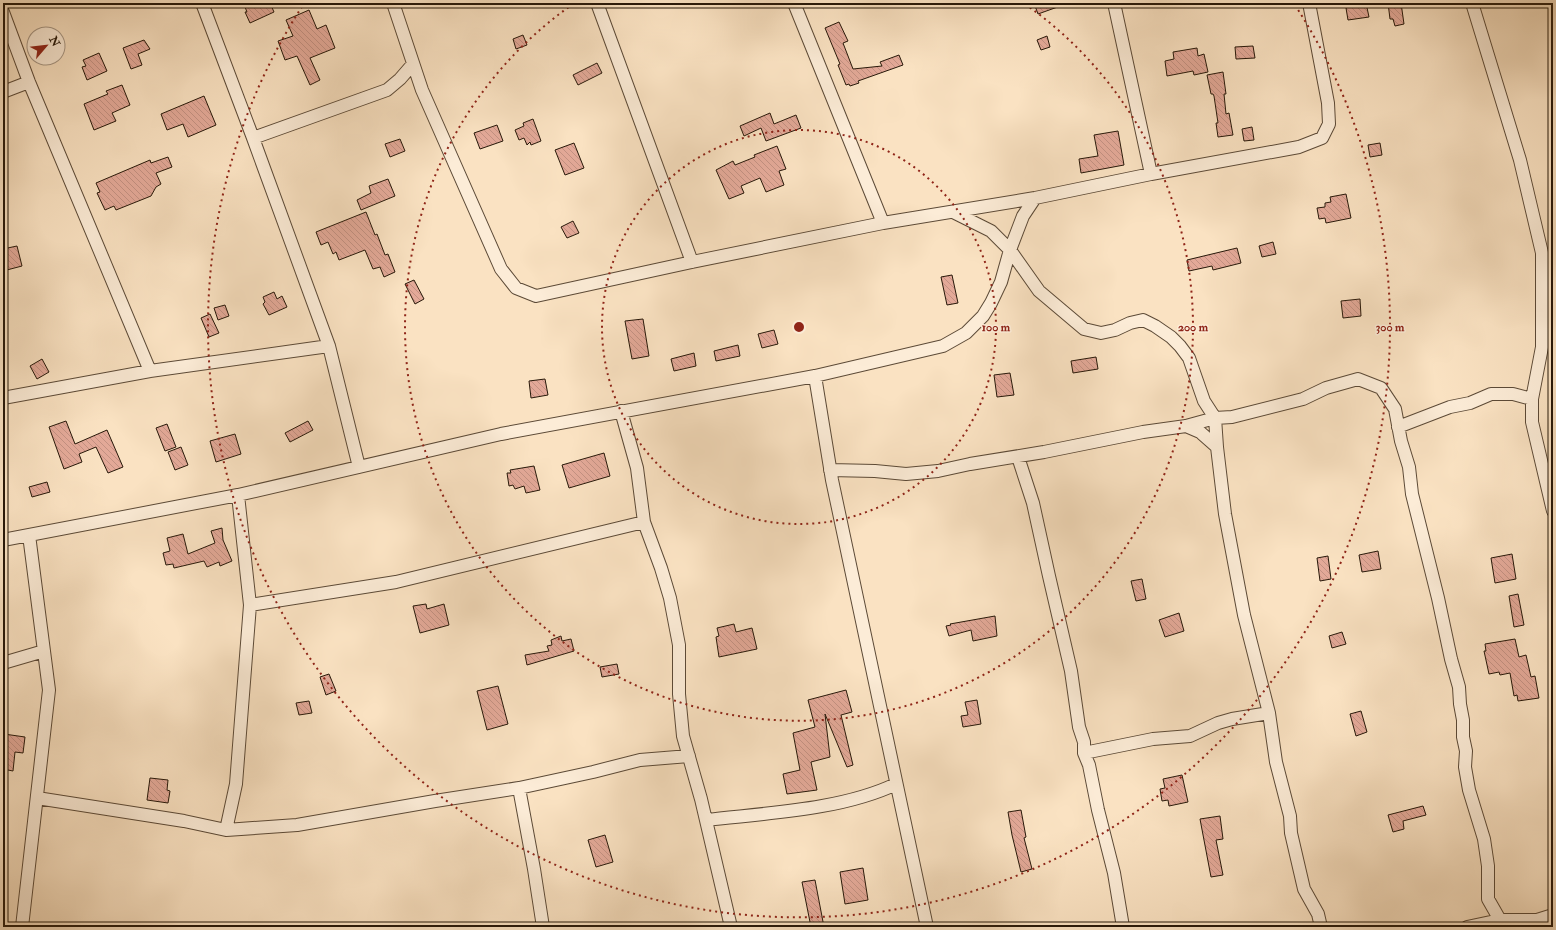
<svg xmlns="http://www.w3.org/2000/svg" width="1556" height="930" viewBox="0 0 1556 930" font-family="'IM FELL Double Pica',serif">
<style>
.building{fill:url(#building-back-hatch);stroke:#271809}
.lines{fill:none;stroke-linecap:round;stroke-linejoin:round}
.minor-casing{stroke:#5c4a37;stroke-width:14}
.minor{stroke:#fcecd7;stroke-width:12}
.ring{fill:none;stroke:#8f2418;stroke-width:2;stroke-dasharray:2 4}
.centre{fill:#8f2418;stroke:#fcecd7;stroke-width:2}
.ring-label{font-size:12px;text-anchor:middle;font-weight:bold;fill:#8f2418;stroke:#fcecd7;stroke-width:3;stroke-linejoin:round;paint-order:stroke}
</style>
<defs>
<pattern id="building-back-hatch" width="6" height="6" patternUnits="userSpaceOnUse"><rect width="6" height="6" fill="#e3a998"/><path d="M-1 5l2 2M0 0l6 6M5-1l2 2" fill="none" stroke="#c39182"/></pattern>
</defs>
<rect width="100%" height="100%" fill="#fae2c2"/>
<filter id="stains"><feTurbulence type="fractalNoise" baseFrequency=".005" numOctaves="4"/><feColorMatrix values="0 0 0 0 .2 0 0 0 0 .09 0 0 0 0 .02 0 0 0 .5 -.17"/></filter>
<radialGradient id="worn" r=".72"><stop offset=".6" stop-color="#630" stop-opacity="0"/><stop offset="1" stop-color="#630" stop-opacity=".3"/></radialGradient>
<path class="building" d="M254,3H270L274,12L250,23L245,12H247L245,7Z
M1034,3H1065L1066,4L1038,14Z
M1361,3H1366L1369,17L1348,20L1346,8Z
M1388,3H1401L1404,24L1395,26L1393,19H1390Z
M309,10L317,29L326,25L335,48L310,58L320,80L310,85L297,56L285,60L278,41L293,36L286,20Z
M839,22L848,41L843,43L853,69L882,66L880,62L899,55L903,65L858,81L859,83L850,86L849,84L846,85L838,65L840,64L825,28Z
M523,35L527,45L516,49L513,39Z
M1047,36L1050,47L1041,50L1037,40Z
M144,40L150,49L138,54L142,65L131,69L123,48Z
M1253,46L1255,58L1236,59L1235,47Z
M1197,48L1198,56L1204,54L1208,72L1194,75L1193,71L1167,76L1165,61L1174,59L1173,52Z
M99,53L107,71L87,80L82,67L86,66L83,60Z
M597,63L602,73L578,85L573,75Z
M1223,72L1226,94H1224L1226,114L1229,113L1233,135L1218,137L1216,123H1218L1214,96L1213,94H1211L1207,75Z
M122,85L130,105L112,113L116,121L94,130L84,104L108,94L106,91Z
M204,96L216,125L188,137L183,124L167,130L161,114Z
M770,113L774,124L796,115L801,128L766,141L761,128L744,136L740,126Z
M533,119L541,141L531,145L530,142L527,145L524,138L519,140L515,130L524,126L523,123Z
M497,125L503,141L480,149L474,133Z
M1252,127L1254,140L1244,141L1242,129Z
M1118,131L1124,165L1081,173L1079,159L1098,156L1094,135Z
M400,139L405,151L390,157L385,144Z
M574,143L584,168L565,175L555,150Z
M1380,143L1382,155L1370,157L1368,145Z
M777,146L786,169L779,171L784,185L766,192L760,178L741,186L744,193L729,199L716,170L733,161L735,165L755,157L754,155Z
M168,157L172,167L156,173L161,184L156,187L151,196L116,210L114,206L105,210L97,193L100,192L96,183L150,160L151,163Z
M388,179L395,196L361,210L357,200L371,193L369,186Z
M1346,194L1351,218L1326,223L1325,218L1319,219L1317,208L1325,207V203L1331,202L1330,197Z
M366,212L375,235L377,234L385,255L388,254L395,272L384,277L380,267L373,269L365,250L339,260L336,252L333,254L328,242L321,245L316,232Z
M573,221L579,233L567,238L561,227Z
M1273,242L1276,254L1262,257L1259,246Z
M17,246L22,266L3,271V249Z
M1237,248L1241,263L1213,270L1212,266L1189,271L1187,260Z
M952,275L958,303L947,305L941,277Z
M414,280L424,299L415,304L405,284Z
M274,292L277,299L282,296L287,307L269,315L263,304L265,302L263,297Z
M1360,299L1361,316L1343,318L1341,301Z
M225,305L229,316L218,320L214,308Z
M210,314L219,333L209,337L201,318Z
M643,319L649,356L632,359L625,321Z
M774,330L778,344L762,348L758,334Z
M738,345L740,356L716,361L714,351Z
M694,353L696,366L674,371L671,359Z
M1096,357L1098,369L1073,373L1071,361Z
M42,359L49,372L37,379L30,366Z
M1010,373L1014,395L997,397L994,375Z
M545,379L548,395L531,398L529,381Z
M66,421L75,444L107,430L123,467L108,473L96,447L79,454L82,462L64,469L49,427Z
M308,421L313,430L290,442L285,433Z
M167,424L176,447L165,451L156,428Z
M235,434L241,454L216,462L210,441Z
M181,447L188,465L175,470L168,452Z
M604,453L610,476L569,488L562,465Z
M534,466L540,490L526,493L524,486L515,489L513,485L509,486L507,473H511L510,470Z
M47,482L50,492L32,497L29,487Z
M222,528L223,540L232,561L220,566L219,562L207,567L204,561L174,568L173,564L166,565L163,553L170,551L167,538L183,534L188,554L215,543L211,531Z
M1378,551L1381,569L1362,572L1359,555Z
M1512,554L1516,579L1495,583L1491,558Z
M1328,556L1331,579L1320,581L1317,558Z
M1142,579L1146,599L1136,601L1131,581Z
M1518,594L1524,625L1514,627L1509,596Z
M426,604L427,609L444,604L449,625L420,633L413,606Z
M1179,613L1184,631L1165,637L1159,620Z
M995,616L997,636L973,641L971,630L949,636L946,626L951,625L950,624Z
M734,624L736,632L752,628L757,649L719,657L716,637L719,636L717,628Z
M1342,632L1346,644L1332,648L1329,636Z
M561,636L562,641L571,639L574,651L527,665L525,655L549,651L547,646L552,645L551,640Z
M1515,639L1519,657L1526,655L1531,677L1535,676L1539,698L1518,701L1517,695L1514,696L1510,673L1500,675L1499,672L1489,674L1484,651H1486L1485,644Z
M617,664L619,674L602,677L600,667Z
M329,674L336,691L326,695L320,677Z
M498,686L508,724L487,730L477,691Z
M846,690L852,712L841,715L853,765L847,767L825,714L830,757L811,762L817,790L787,794L783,774L800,770L793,733L815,727L808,700Z
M977,700L981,724L963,727L961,716L968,715L965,702Z
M309,701L312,713L299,715L296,703Z
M1361,711L1367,732L1356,736L1350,714Z
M4,734L25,737L23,753L15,752L13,771L3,769Z
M1182,775L1188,802L1169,806L1168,800L1162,801L1160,789L1165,788L1163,779Z
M150,778L168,780L167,790L170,791L168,803L147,800Z
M1423,806L1426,815L1403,821L1404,829L1393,832L1388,815Z
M1021,810L1026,837L1024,838L1032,869L1021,872L1012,835L1008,812Z
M1220,816L1223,839L1216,840L1223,875L1211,877L1200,819Z
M605,835L613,862L596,867L588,840Z
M863,868L868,900L845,904L840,872Z
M815,880L824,927H811L802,882Z"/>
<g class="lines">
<g class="minor-casing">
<path id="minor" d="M202,3L253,138L329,346L359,467
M393,3L422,90L501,269L516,288L536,296L692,262L883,223L1035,198L1151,174L1299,147L1322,138L1329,124L1328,103L1309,3
M597,3L692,262
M794,3L883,223
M1114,3L1151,174
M1472,3L1520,160L1542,253V347L1532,399V422L1553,511
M3,12L29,82L150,371
M3,92L29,82
M253,138L387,90L400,79L413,64
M953,212L991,231L1010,250L1039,291L1084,329L1101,333L1115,330L1130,323L1143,320L1155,326L1171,337L1180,346L1189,358L1204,401L1215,418L1217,447L1225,514L1244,615L1269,713L1276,762L1290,816L1291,833L1304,889L1318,914L1321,927
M815,376L832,480L927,927
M3,398L150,371L329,346
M621,411L637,468L644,522L661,568L670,598L679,645V694L683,736L701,799L731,927
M1186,426L1200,432L1217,447
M1398,427L1450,407L1470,403L1491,394H1513L1532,399
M1018,457L1033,503L1049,576L1071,671L1079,727L1084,742V753L1089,765L1098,810L1114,873L1123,927
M830,470L875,471L906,474L938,471L970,464L1044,452L1143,432L1186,426L1215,418L1232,417L1303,399L1326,388L1358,379L1381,388L1395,409L1401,441L1409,467L1412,494L1438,598L1451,659L1459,687L1460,704L1463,720V737L1466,751L1465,767L1469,790L1484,839L1488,866V899L1500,920
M3,540L238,495L501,434L815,376L943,346L966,333L983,316L991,303L1001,282L1010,250L1023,216L1035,198
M250,605L396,582L644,522
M3,663L44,651
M1084,753L1153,739L1190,736L1218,723L1232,719L1269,713
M519,788L534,869L543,927
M37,798L184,821L226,830L297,825L435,801L519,788L593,772L640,760L689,756
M706,820C766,813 842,810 896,784
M226,830L236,784L250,605L238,495
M22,927L49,690L29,535
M1467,927L1500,920H1537L1553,915"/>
</g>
<use href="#minor" class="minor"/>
</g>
<g class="ring">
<circle cx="799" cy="327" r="197"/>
<path d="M1025 4A394 394 0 1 1 573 4"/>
<path d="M1295 5A591 591 0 1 1 303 5"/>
</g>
<circle cx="799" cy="327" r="6" class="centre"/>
<g class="ring-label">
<text x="996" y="331">100 m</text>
<text x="1193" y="331">200 m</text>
<text x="1390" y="331">300 m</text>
</g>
<rect width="1556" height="930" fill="none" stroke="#fae2c2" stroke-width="16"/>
<rect x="4" y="4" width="1548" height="922" fill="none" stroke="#271809" stroke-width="2"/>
<rect x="8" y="8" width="1540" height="914" fill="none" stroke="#271809"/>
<g transform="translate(46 46) rotate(62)"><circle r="19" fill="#fcecd7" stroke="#a79785"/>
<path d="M0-3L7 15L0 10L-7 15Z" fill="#8f2418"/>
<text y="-6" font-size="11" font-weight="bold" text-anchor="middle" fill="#271809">N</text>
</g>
<rect width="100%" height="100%" filter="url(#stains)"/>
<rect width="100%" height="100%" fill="url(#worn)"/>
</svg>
